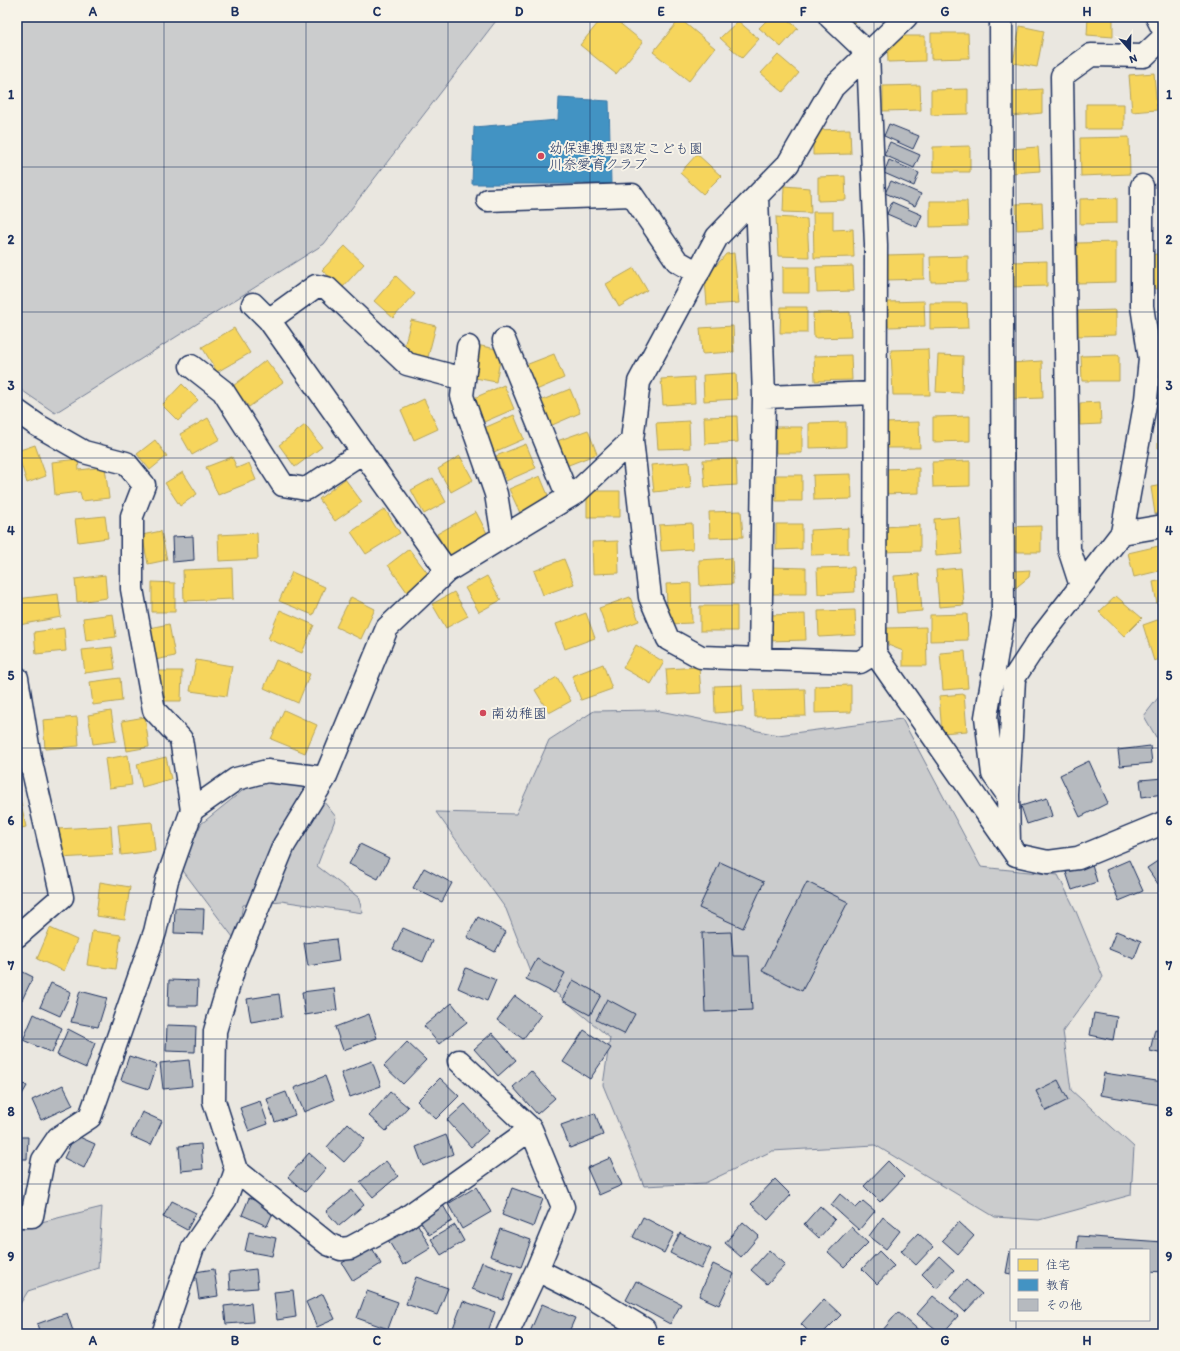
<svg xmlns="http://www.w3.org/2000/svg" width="1180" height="1351" viewBox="0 0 1180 1351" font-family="Itim,'Klee One',sans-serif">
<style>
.green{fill:#cbcccd;stroke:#737e96}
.homes{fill:#f6d55c;stroke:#b4a35d}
.schools{fill:#4393c3;stroke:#3775a5}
.building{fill:#b6babf;stroke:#1b2f5e}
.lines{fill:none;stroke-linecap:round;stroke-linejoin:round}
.minor-casing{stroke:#1b2f5e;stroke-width:25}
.minor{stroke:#f7f3e8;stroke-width:22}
.grid{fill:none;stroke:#1b2f5e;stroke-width:1;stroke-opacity:0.55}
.poi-dot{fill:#d1495b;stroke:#f7f3e8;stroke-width:1.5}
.labels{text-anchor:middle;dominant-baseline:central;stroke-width:4;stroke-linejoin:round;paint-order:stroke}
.poi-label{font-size:14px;fill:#1b2f5e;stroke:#f7f3e8;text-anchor:start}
.neatline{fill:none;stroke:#1b2f5e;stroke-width:1.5}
.grid-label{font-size:13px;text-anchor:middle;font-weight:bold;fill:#1b2f5e}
</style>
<rect width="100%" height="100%" fill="#eae7e0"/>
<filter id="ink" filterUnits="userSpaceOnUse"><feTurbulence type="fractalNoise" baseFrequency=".025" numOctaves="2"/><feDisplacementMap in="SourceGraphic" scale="8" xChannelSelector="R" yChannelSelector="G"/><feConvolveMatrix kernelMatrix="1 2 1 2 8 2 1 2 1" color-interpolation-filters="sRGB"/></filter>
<g filter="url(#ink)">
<path class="green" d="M17,17H499L324,244L55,413L17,387Z
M1163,693V739L1156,737L1144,716L1161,694Z
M655,710L778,735L902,719L981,867L1058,875L1075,909L1103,977L1063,1031L1071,1090L1134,1147L1131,1195L1039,1220L995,1217L875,1145L772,1151L705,1183L644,1186L603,1085L610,1038L530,971L506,909L436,812L516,814L549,740L594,711Z
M262,775L312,787L336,817L317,866L358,897L363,913L281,901L243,905L236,941L181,868L201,824Z
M102,1207L98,1268L28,1291L17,1309V1228Z"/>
<path class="homes" d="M603,17H612L643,42L616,74L580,45Z
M770,17H784L798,28L781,47L759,28Z
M842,17H860L851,26Z
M1088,17H1113V37L1087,35Z
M680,19L715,48L689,81L653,52Z
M738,21L759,39L742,58L720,38Z
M1020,26L1044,31L1037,67L1013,63Z
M931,33H968L969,58L931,59Z
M887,36H925V61L888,62Z
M778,55L799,73L783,92L761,73Z
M1161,67H1163V86H1162Z
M1154,73L1157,110L1132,112L1129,75Z
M920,85L921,110L883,111V86Z
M968,89V114L931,115V90Z
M1042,89V113L1012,116L1013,91Z
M1086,104H1124V129H1086Z
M850,129L851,154L813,155V130Z
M1129,137L1130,174L1081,176L1080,138Z
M1162,137H1163V162H1162Z
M970,146V172H933V147Z
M1038,147L1040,171L1012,173L1010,149Z
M697,154L721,176L703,194L680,173Z
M845,176L846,200L818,201V177Z
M1163,184V210H1162L1161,185Z
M784,186L810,188L811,213L783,212Z
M1117,198V223L1080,224V199Z
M930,201H967L968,226L930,227Z
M1042,203L1043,229L1017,230L1016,204Z
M813,212H833V230L853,229L854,257L814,258Z
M776,217L807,219L809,257L778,256Z
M1116,242V282L1078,283L1077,243Z
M345,246L364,264L342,288L322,270Z
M734,253L739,303L707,305L705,279L726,254Z
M1163,253V288L1155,289L1150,255Z
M924,254V279L887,280L886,255Z
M968,256V281L931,282L930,257Z
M1047,261V286L1010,287V262Z
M853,266L854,291L817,292L816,267Z
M783,267H809V293H783Z
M634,268L647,290L619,307L606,284Z
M396,276L415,294L393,318L374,301Z
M924,301L925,326L888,327L887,302Z
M930,303H967L968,328L930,329Z
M781,307H807V333H780Z
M1116,310V335L1078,336V311Z
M850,312L851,337L814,338L813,313Z
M411,320L436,326L428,357L403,351Z
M733,326L734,352L702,354L700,328Z
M234,328L250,353L217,372L202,347Z
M476,345L502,350L496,382L470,377Z
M928,349L930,395H893L891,350Z
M554,354L564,378L534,391L523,366Z
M851,355L852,380L815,381L814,356Z
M938,355L963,356L962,393L936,392Z
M1119,355V381H1082L1081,356Z
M266,360L283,382L249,407L233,386Z
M1042,361L1043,398L1013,399L1011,363Z
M736,373L737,399L704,401L703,375Z
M694,377L695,403L663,405L661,379Z
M182,384L198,400L178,421L162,405Z
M504,385L514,409L484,422L474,398Z
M570,389L580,413L550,426L540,401Z
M424,399L438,429L414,440L401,410Z
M1100,402L1101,424L1080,425V403Z
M514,415L524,439L494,452L484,428Z
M737,416L738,442L705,444L704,417Z
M970,416V441L933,442V417Z
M208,418L220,439L192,455L180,434Z
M1163,420V448H1158V422Z
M689,421L690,448L658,449L656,423Z
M846,422V447L809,448V423Z
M919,422L920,448H883L882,423Z
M305,425L322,447L295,467L279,445Z
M776,427H802V453H776Z
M588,430L597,454L566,466L557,441Z
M155,440L167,456L150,470L137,454Z
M526,444L536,468L506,481L496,456Z
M35,445L46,476L27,483L17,451Z
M460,456L473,480L451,492L438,469Z
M232,457L237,468L249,463L256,480L218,495L206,467Z
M78,459L79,470L105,467L109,498L82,501L80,492L55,495L52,462Z
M736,459L737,485L705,487L703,460Z
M970,461V486L933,487L932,462Z
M689,462L691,488L654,492L651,465Z
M919,468V493L881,494V469Z
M183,472L197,494L180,506L165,483Z
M851,474L852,499L814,500L813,475Z
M776,475H802V501H776Z
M540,476L550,500L520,513L509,489Z
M433,478L446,502L424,514L411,490Z
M345,479L362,502L335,521L319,499Z
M1163,485V513L1155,514L1151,487Z
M587,491H620V517H587Z
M385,509L400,533L366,554L351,532Z
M741,511L743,537L710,538L709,512Z
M476,512L489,537L450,558L437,534Z
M105,516L108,538L78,542L75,519Z
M959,517L962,554L936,556L934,519Z
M692,523L693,549L661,551L659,525Z
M776,524H802V549L776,550Z
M920,525V551L883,552L882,527Z
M1041,526V552H1004V527Z
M848,528V554L811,555L810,530Z
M161,531L167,560L148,564L142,535Z
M257,533L258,559L219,561L218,535Z
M618,541L619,573L593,574L592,542Z
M1163,545V570L1134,577L1128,553Z
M409,549L429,575L407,592L388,565Z
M732,558L733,584L700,586L699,560Z
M564,559L574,584L543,595L534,571Z
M770,567L806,568V594H768Z
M854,567L855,592L818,594L817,568Z
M232,568L233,599L184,601L183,570Z
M961,568L964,605L939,607L936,570Z
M1030,570L1029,577L1013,590L1014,571Z
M292,572L325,587L313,615L279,601Z
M919,574L922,611L897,613L894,576Z
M105,575L107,598L77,602L75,579Z
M487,576L501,600L479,612L465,588Z
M1163,580V603L1157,604L1153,582Z
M152,582L175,583V612H152Z
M691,583L692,623L668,624L666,584Z
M454,592L468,616L446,628L432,604Z
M58,594L61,617L19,625L17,599Z
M1116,596L1142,618L1124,636L1099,612Z
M351,597L375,609L361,639L336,627Z
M630,597L639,621L608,633L599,608Z
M700,606H737V631H700Z
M280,610L314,625L302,653L268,639Z
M855,610L856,635L819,637L818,611Z
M586,613L595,638L565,649L556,624Z
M113,614L116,637L86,641L83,618Z
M805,614L806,640L768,641V615Z
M967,614L968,640L930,641V615Z
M1163,618V658L1154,661L1143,625Z
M169,624L175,656L155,660L149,628Z
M926,627L927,666H903V651L888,645L887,628Z
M64,628L66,651L36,654L34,632Z
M636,645L664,662L651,684L623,668Z
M112,647L115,669L85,673L82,650Z
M965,651L968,688L943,690L940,653Z
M196,660L232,666L227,696L190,691Z
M276,660L310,674L298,703L264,688Z
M603,664L612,689L581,700L572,676Z
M699,667L701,693L668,695L666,669Z
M159,671H182L181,701H158Z
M557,677L571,701L549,713L535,690Z
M120,678L122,701L93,705L90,682Z
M742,685L743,711L715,713L714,686Z
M851,685V712L815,713V686Z
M805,689L806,716L755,717L754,690Z
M964,694L967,731L942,733L939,696Z
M284,710L317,725L305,753L271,739Z
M111,711L116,741L93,744L88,715Z
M77,717L79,746L45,749L43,720Z
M145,717L149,747L127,751L122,721Z
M128,755L132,785L109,788L105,759Z
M166,757L171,779L142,787L137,764Z
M20,798L26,827L17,829V799Z
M152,822L155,851L121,855L118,825Z
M111,826L113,855L59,858L57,829Z
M100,882L130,887L125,920L96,916Z
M50,928L77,940L64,971L37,959Z
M92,931L121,935L116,969L87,965Z"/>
<path class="schools" d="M559,98L609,101L611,184H472L474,127L558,120Z"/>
<path class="building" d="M889,124L919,136L913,149L884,136Z
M890,142L920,155L914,168L884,155Z
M889,160L919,173L914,186L884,173Z
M891,181L921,194L915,206L885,193Z
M892,202L922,215L917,227L887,214Z
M193,536L194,560L173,562L172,537Z
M1150,746L1152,763L1120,766L1118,750Z
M1089,761L1108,803L1080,817L1060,775Z
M1163,778V794L1142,797L1140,780Z
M1047,798L1052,816L1027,824L1021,806Z
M360,844L389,858L378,879L349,864Z
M1162,858L1163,881L1158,884L1147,868Z
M1129,860L1143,891L1119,901L1106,870Z
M720,862L764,882L743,928L699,908Z
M1092,864L1097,882L1072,890L1066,872Z
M424,868L452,883L442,902L413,888Z
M807,882L848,902L802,991L762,971Z
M175,908L204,909L203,934L174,933Z
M478,917L506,932L495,952L467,937Z
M403,928L432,941L423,962L393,949Z
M1116,931L1141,941L1134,959L1109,949Z
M731,932L733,956H749L752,1010L705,1012L702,933Z
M336,939L339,961L308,966L304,943Z
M537,959L565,973L554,993L526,979Z
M466,968L496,980L487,1001L458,988Z
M17,969L33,977L22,1000L17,998Z
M169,980L198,981L197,1006H168Z
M573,980L601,995L590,1015L562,1000Z
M51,983L71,992L60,1016L40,1007Z
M334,988L337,1010L305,1015L302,992Z
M80,991L107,998L98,1027L71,1022Z
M279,994L282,1017L251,1022L247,999Z
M515,996L541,1015L523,1039L497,1020Z
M607,999L635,1014L624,1034L596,1020Z
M452,1003L467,1022L439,1044L424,1026Z
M1094,1013L1117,1017L1113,1040L1090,1035Z
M34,1014L62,1028L52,1053L23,1040Z
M369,1014L377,1038L343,1050L335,1027Z
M167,1025L196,1026L195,1052L166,1051Z
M68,1029L95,1043L86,1068L57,1055Z
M1155,1029L1163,1031V1054L1150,1051Z
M584,1030L611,1048L590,1079L563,1062Z
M492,1033L516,1060L498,1076L474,1049Z
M407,1042L426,1060L403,1084L384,1066Z
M129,1056L157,1065L149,1089L121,1080Z
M189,1060L192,1086L163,1089L160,1063Z
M372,1061L381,1086L350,1097L341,1073Z
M531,1071L555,1098L537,1114L513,1087Z
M1104,1073L1163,1082L1161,1105L1100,1095Z
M325,1076L334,1100L304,1112L294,1088Z
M440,1078L459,1096L436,1119L417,1101Z
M17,1080L27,1086L17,1103Z
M1058,1080L1068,1100L1046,1111L1036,1091Z
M63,1085L73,1105L41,1120L32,1100Z
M286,1092L295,1115L275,1122L267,1099Z
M390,1092L408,1107L386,1131L369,1116Z
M260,1101L268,1124L249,1131L240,1108Z
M465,1104L489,1131L471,1147L447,1120Z
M142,1112L162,1121L151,1145L131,1136Z
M595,1113L603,1135L570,1148L561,1125Z
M348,1123L365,1139L344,1162L327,1147Z
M75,1135L95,1144L84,1168L64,1158Z
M446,1135L453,1154L423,1166L416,1147Z
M17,1137H28L27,1159H17Z
M201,1144L203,1169L181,1171L179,1146Z
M309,1153L326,1168L305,1192L288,1177Z
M610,1158L622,1185L599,1195L587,1168Z
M386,1161L398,1176L373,1197L360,1182Z
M888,1161L904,1177L880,1202L864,1186Z
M775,1179L791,1195L768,1220L751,1204Z
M476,1187L491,1212L462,1229L448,1204Z
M512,1188L543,1199L533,1227L502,1215Z
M352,1190L364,1205L339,1226L326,1211Z
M840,1194L856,1208L863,1201L875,1211L859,1230L831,1205Z
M249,1198L275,1208L267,1226L242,1215Z
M172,1201L196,1213L187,1230L163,1217Z
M443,1205L452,1221L429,1235L419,1219Z
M820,1206L835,1220L819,1238L804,1224Z
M643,1217L674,1233L664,1253L633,1237Z
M883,1217L900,1231L886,1249L869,1236Z
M743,1222L759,1236L741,1257L725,1243Z
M959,1222L974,1236L958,1254L942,1240Z
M417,1223L431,1248L403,1265L388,1240Z
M455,1225L464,1241L441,1255L431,1239Z
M851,1227L868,1243L844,1267L828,1252Z
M500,1229L531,1240L521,1267L490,1256Z
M249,1232L276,1238L272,1256L245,1251Z
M680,1233L711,1249L701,1269L670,1253Z
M918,1233L933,1247L916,1265L901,1251Z
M1078,1236L1163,1242V1272L1149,1271V1250H1077Z
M371,1246L381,1264L353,1281L342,1263Z
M769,1250L785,1265L767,1284L751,1270Z
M879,1251L894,1266L877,1284L862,1269Z
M1010,1251H1011V1274L1006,1273Z
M939,1256L954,1270L937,1289L922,1274Z
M482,1262L513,1273L503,1300L472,1289Z
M713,1264L734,1274L719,1305L699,1296Z
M214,1269L218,1296L199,1299L195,1272Z
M256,1269L258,1288L230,1290L229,1272Z
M416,1277L448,1288L437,1315L406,1304Z
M966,1280L982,1294L965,1312L950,1298Z
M636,1281L681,1304L670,1324L626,1300Z
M293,1290L296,1317L277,1320L274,1292Z
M367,1291L398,1302L388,1329L357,1318Z
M323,1294L335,1319L317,1327L306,1302Z
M933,1296L958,1316L942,1334L917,1314Z
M824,1299L841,1315L822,1334H811L801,1324Z
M463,1301L495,1312L487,1334H470L453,1328Z
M251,1303L253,1322L226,1324L224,1306Z
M542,1304L575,1318L568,1334H529Z
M898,1312L922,1333L921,1334H886L882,1331Z
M67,1313L74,1334H40L37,1324Z
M1008,1332L1037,1334H1007Z"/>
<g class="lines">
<g class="minor-casing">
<path id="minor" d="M830,17L868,53L876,245L875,653L1016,855L1048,862L1078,858L1163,823
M1001,17L1003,617L986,717L993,774L1008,795
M1157,17L1163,29
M757,196L764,397L760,659
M488,200L632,195L677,261L698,273
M253,304L269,320L447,571
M269,320L316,286L327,288L407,364L464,379
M504,340L568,497
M468,347L462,396L496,494L503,537
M191,366L223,391L283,485L306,489L363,452
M764,397L876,393
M17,411L37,425L84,452L126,463L144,485L132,516V589L154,710L181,739L192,810
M1122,533L1146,399L1150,359L1142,306V186
M1081,586L1069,549L1062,76L1091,55L1144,56L1163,38
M875,653L860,662L701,657L668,639L650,597L632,440L639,382L717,237L788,164L833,87L906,17
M17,678L30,758L62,897L17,936
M1009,843L1008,795L1014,678L1039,640L1122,533L1163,526
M459,1061L531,1129L563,1207L537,1270L507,1334
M531,1129L406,1218L350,1248L341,1249L328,1244L236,1170L214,1101L215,1031L236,961L284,845L325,778L387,628L447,571L577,492L632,440
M17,1216H32L43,1160L58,1138L90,1117L155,932L167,880L192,810L236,779L267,771L325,778
M537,1270L591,1297L644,1329L643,1334
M163,1334L193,1247L226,1199L236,1170"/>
</g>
<use href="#minor" class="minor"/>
</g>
</g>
<path class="grid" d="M164,17V1334M306,17V1334M448,17V1334M590,17V1334M732,17V1334M874,17V1334M1016,17V1250M17,167H1163M17,312H1163M17,458H1163M17,603H1163M17,748H1163M17,893H1163M17,1039H1163M17,1184H1163M1016,1320V1334"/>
<g class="poi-dot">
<circle cx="541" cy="156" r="4"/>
<circle cx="483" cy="713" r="4"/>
</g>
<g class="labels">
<g class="poi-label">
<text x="549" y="148">幼保連携型認定こども園<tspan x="549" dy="16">川奈愛育クラブ</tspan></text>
<text x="491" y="713">南幼稚園</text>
</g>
</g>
<rect width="1180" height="1351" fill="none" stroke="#f7f3e8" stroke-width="44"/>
<rect x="1010" y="1249" width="140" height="72" fill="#f7f3e8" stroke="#9fa5b1"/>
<rect x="1018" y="1259" width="20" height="12" fill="#f6d55c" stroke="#9fa5b1"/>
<text x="1046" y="1269" font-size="12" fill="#1b2f5e">住宅</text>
<rect x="1018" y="1279" width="20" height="12" fill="#4393c3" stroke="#9fa5b1"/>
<text x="1046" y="1289" font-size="12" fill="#1b2f5e">教育</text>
<rect x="1018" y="1299" width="20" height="12" fill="#b6babf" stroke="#9fa5b1"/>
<text x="1046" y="1309" font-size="12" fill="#1b2f5e">その他</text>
<g transform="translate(1130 50) rotate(160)" stroke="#f7f3e8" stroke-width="3" paint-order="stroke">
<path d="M0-3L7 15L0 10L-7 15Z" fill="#1b2f5e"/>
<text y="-6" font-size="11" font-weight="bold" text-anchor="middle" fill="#1b2f5e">N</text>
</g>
<rect x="22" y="22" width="1136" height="1307" class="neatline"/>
<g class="grid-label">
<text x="93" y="16">A</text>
<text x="235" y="16">B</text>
<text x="377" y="16">C</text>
<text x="519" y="16">D</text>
<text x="661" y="16">E</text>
<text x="803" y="16">F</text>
<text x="945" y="16">G</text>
<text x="1087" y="16">H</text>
<text x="11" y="99">1</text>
<text x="1169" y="99">1</text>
<text x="11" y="244">2</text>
<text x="1169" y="244">2</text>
<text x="11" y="390">3</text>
<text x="1169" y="390">3</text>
<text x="11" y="535">4</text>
<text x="1169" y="535">4</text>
<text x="11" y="680">5</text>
<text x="1169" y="680">5</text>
<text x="11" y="825">6</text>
<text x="1169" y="825">6</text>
<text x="11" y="970">7</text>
<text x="1169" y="970">7</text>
<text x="11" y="1116">8</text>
<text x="1169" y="1116">8</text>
<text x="11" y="1261">9</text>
<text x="1169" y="1261">9</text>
<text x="93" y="1345">A</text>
<text x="235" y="1345">B</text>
<text x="377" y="1345">C</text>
<text x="519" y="1345">D</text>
<text x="661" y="1345">E</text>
<text x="803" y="1345">F</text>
<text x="945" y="1345">G</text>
<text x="1087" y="1345">H</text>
</g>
</svg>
